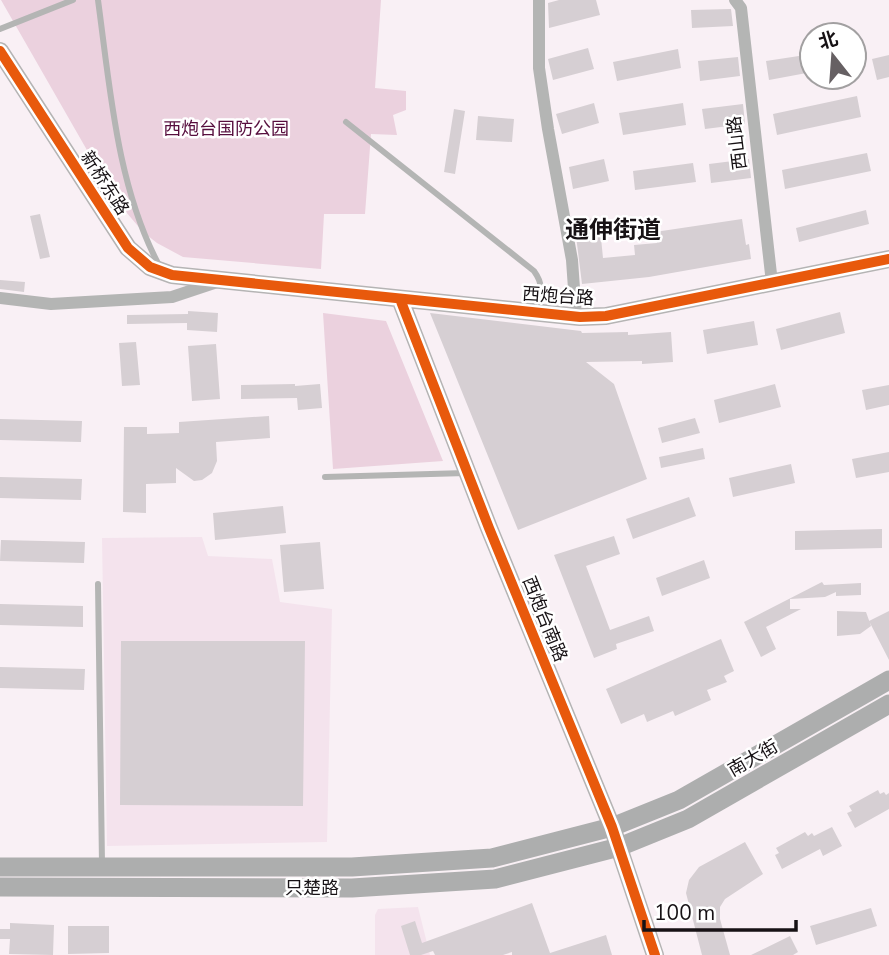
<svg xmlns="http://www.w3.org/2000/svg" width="889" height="955" viewBox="0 0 889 955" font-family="'Nunito Sans','Noto Sans SC',sans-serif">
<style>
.built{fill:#f4e3ed}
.green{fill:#ebd1de}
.building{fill:#d6cfd3}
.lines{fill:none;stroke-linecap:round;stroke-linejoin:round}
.lane{stroke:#b4b5b4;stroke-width:6}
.street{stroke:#b4b5b4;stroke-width:12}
.secondary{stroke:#b5b4b4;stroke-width:18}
.primary{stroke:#adaeae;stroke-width:19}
.cycleway-casing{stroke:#fff;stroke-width:15}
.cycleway{stroke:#e8590c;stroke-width:10}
.labels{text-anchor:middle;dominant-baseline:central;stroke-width:5;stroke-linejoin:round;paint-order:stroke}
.park-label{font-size:18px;fill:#570e3e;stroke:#fff}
.street-label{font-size:18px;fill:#171215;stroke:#fff}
.district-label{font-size:24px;font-weight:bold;fill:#171215;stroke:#fff}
</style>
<rect width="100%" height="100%" fill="#f9f0f5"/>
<path class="built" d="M202,537L208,556L272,559L280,602L332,609L327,842L107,846L102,538Z
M418,907L430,955H375V915L378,909Z"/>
<path class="green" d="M1,0H381L375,88L406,91V110L393,115L397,135L371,134L365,214H324L321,269L183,257L157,243L143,232L115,199Z
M323,313L386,321L443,461L333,469Z"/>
<path class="building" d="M559,0H596L600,15L549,28L548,3Z
M731,9L733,26L692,28L691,10Z
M588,48L594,69L553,80L548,59Z
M678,49L681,68L617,81L613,62Z
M812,54V72L769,80L766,61Z
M889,55V77L877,80L872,59Z
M738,57L740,76L700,81L698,61Z
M857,96L861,117L777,135L773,114Z
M594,103L599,123L562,134L556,114Z
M683,103L686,125L623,135L619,113Z
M743,104L745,124L705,129L702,109Z
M454,109L465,111L455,174L444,172Z
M478,116L514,119L512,142L476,140Z
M867,153L871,171L785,189L782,170Z
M604,159L609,181L573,189L569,167Z
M749,159L751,178L711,183L709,164Z
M693,163L696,182L635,190L633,171Z
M866,210L869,224L799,242L796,228Z
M40,214L50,257L40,259L30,216Z
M599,218L603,258L635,255L634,245L657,243L655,232L742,219L746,245L749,244L751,259L649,277L582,284L574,220Z
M0,280L25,282L24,292L0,289Z
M188,311L218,313L217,332L187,330V323L127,324V315L188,314Z
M840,312L845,333L781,350L776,329Z
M430,313L581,331L582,333L628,332V335L671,332L673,362L642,364V361L586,362L614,384L647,479L518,530Z
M754,321L758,345L707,354L703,330Z
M136,342L140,385L122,386L119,343Z
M216,344L220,399L192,401L188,346Z
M295,384V386L320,384L322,408L298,410L297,398L241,399V385Z
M775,384L781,407L719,423L714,400Z
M889,385V405L866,410L862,390Z
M269,416L270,438L216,442L217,461L212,473L202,480L194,481L176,468V483L146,484V513L123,512L124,427H147V434L179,433V422Z
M695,418L700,433L662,443L658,428Z
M0,419L82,421L81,442L0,440Z
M703,448L705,459L661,468L659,457Z
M889,452V472L856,478L852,459Z
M791,464L795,483L733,497L729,478Z
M0,477L82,479L81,500L0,498Z
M689,497L696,516L633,539L626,519Z
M283,506L286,533L215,540L213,513Z
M882,529V548L795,550V531Z
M614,536L620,554L586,566L610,630L649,616L654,631L616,644L617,649L594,658L554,555Z
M1,540L85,542L84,563L0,561Z
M320,542L324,589L284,592L280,545Z
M704,560L710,578L662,596L656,578Z
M822,582L824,585L861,583V595L836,596V592L825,597L790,599V609H801L766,627L776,649L761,657L744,622Z
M0,604L83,606V627L0,625Z
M837,611L866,612L871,626L860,634L837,636Z
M889,611V660L869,621Z
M721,639L734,671L724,676L727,682L707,690L711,700L675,716L673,711L647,722L644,714L621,724L606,689Z
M121,641H305L303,806L120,805Z
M0,667L85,669L84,690L0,688Z
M878,790L880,794L884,792L886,795L889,793V809L855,828L847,813L852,811L849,806Z
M832,827L842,846L823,856L820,849L782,869L775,855L779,853L776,848L805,832L808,836L812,833L814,836Z
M745,842L763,874L725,899L720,907V919L730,955H702L686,893L689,880L699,867Z
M532,903L550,953L606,935L612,955H512V952L503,955H435L433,951L421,955H410L401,926L415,921L422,943Z
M871,908L877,926L816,945L810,926Z
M10,923L54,925L53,955L9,954L10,939H0V929H10Z
M68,926H109V953L68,954Z
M790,936L798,952L793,955H751Z"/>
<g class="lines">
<path class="lane" d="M98,0C110,88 117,188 160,267
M0,29L73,0
M346,122L534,271C546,288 539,293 532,310
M325,477L466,473
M98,584L102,863"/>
<path class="street" d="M539,0V68L548,129L572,260L576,317
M735,0L741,8L772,283
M0,298L51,304L172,297L217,282"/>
<path class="secondary" d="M0,51L128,248L150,267L172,275L580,317L606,316L889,259
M400,299L489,528L612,827L655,955"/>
<path class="primary" d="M0,867H352L492,858L612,827L679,800L889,680
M0,887L352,888L495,879L619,847L688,819L889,704"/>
<g class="cycleway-casing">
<path id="cycleway" d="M0,51L128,248L150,267L172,275L580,317L606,316L889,259
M400,299L489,528L612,827L655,955"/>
</g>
<use href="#cycleway" class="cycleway"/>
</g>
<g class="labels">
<g class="park-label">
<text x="226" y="129">西炮台国防公园</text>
</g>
<g class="street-label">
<text transform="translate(737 143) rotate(-97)">西山路</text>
<text transform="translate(105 183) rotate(57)">新桥东路</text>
<text transform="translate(558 296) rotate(4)">西炮台路</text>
<text transform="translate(545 619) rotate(68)">西炮台南路</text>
<text transform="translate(753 758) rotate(-30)">南大街</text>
<text x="312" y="888">只楚路</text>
</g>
<g class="district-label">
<text x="613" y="230">通伸街道</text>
</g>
</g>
<g transform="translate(833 56) rotate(343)"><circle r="33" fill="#ffffff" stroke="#a2a0a1" stroke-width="2"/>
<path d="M0-5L12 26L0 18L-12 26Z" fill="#666063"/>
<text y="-10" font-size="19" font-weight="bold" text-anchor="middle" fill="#171215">北</text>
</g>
<path d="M644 920v10h152v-10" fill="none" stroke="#171215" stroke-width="3.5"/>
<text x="654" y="920" font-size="21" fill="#171215" stroke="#ffffff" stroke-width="5" paint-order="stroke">100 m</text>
</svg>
